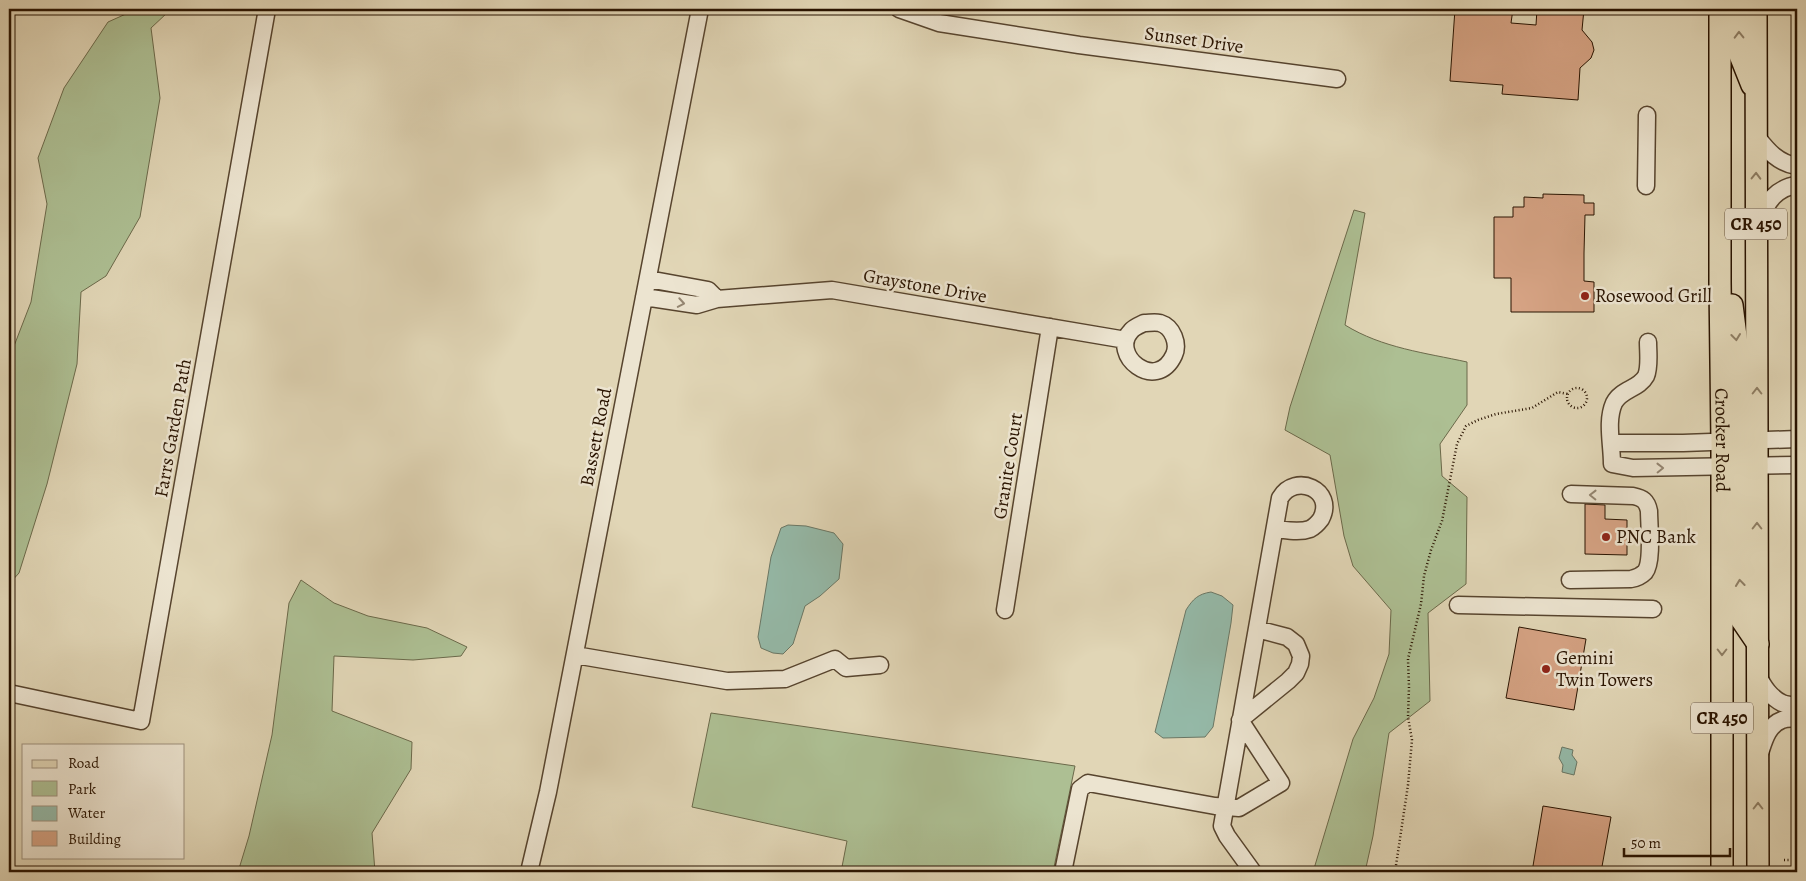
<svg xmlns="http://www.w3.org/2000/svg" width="1806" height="881" viewBox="0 0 1806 881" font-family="Alegreya,serif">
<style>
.green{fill:#adbf93;stroke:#6b694a}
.water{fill:#95baa9;stroke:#6a7765}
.building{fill:#d6a384;stroke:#291300}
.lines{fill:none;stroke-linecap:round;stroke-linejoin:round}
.minor-casing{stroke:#57442e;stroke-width:19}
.major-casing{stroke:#291300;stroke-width:24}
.path{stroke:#291300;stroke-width:2.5;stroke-dasharray:1 2.5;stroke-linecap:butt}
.minor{stroke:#ece4d0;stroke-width:16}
.major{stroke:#e1d6b6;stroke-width:21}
.oneway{stroke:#8e7e64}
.oneway2{stroke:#948672}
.poi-dot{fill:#8f2418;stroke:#ece4d0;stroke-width:2}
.labels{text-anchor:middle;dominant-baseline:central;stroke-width:5;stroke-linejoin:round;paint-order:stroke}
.shield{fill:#ece4d0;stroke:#64523e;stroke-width:1}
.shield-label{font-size:18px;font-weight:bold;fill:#291300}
.street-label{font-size:19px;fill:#291300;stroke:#ece4d0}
.poi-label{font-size:19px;fill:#291300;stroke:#ece4d0;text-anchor:start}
</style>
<rect width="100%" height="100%" fill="#e1d6b6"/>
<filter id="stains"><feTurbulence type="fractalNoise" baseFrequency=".004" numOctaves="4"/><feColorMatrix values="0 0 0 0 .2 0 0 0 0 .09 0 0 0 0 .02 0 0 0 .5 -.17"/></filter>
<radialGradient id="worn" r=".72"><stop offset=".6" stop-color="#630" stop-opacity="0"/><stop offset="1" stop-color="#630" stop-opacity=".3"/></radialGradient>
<path class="green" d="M137,9H163L167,13L151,28L160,98L140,217L106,276L81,292L77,364L47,484L19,573L9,584V359L31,302L47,204L38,158L64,88L108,22Z
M1354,210L1365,213L1345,325C1382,348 1426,353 1467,362V405L1440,444L1442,476L1467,497L1466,584L1428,613L1430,701L1389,733L1373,836L1365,872H1313L1353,739L1374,698L1389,654L1391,610L1353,566L1344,536L1330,455L1285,430L1290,407Z
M301,580L334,603L368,616L427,628L467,647L461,656L413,660L334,656L332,711L412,742L411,769L372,833L375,872H238L249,836L272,735L289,603Z
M711,713L1075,766L1053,872H841L847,841L692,807Z"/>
<path class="water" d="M788,525L806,526L834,533L843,544L839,579L820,596L805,606L793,644L783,654L773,653L761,648L758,637L771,557L781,528Z
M1211,592L1222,596L1233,605L1231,623L1213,727L1205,737L1163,738L1155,732L1186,610C1193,599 1198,594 1211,592Z
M1562,747L1573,750L1572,755L1577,762L1574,775L1562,772L1563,765L1559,758Z"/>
<path class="building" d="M1455,9H1513L1511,23L1536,25L1537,9H1584L1582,30L1592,42L1594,50L1591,58L1580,68L1578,100L1502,94L1503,85L1450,81Z
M1543,194L1584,195V203H1594V215H1585L1584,253V281L1594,282V312H1511V278H1494V217H1513V207H1524V197L1543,198Z
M1585,504L1605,505V519L1627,520V555L1585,554Z
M1519,627L1586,639L1574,710L1506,698Z
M1543,806L1611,817L1601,872H1532Z"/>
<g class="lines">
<g class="minor-casing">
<path id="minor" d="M899,9L939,23L1079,45L1337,79
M1757,137C1768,151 1778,163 1797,166
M1646,186L1647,115
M1757,223C1767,204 1774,188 1797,185
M648,279L708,290L717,299
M644,297L697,305L717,299L832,290L1126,340
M1144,323C1149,323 1155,322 1160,323C1173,327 1179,344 1174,355C1156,394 1109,354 1131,331C1134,327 1140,325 1144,323Z
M1648,342C1648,352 1650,367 1646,376C1639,389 1621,389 1614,403C1606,421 1612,444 1612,464L1633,468L1797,465
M1612,443H1683L1797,439
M1570,580L1631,579C1637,578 1641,576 1645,572C1653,562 1649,524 1649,511C1647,501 1643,498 1633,496L1571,494
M1458,605L1653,609
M1005,610L1050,327
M575,655L727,681L785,679L835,659L846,668L880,665
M1758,676C1764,687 1770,697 1782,703C1787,705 1793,705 1797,707
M9,693L141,721L267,9
M1760,753C1764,741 1768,725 1782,720C1787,718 1792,719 1797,718
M529,872L548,792L700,9
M1063,872L1080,789L1088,783L1215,806L1239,808L1281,783L1240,720L1288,681L1296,673L1300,664L1301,656L1296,644L1287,637L1257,629
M1253,872L1227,836L1222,826L1280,498C1295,472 1336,490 1321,519C1318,523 1314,527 1310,529C1299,533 1286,530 1275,529"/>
</g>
<g class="major-casing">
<g id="major">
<path id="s1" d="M1720,9V282L1722,442V872"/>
<path d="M1732,9L1738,19L1740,55L1752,85"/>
<path d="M1756,9L1758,872"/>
<path d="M1732,305L1737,344V441C1739,453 1747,459 1757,466"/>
<path d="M1727,444L1735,450L1737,459V553L1741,591V619L1758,644"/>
</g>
</g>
<path class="path" d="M1567 398a10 10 0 1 1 20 0a10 10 0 1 1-20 0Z
M1784,860H1797
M1395,872L1408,785L1412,740L1408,717L1409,687L1408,659L1421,604L1424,576L1431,550L1442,521L1457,444L1466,426L1478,420L1496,414L1532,408L1558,392L1568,394"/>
<use href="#minor" class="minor"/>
<use href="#major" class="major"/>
</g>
<defs><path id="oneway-chevron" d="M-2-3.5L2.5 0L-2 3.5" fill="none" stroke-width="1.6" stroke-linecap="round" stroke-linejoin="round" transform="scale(1.25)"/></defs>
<g class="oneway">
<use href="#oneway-chevron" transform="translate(1739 35) rotate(-91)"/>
<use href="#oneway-chevron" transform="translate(1756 176) rotate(-89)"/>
<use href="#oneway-chevron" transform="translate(1736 337) rotate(83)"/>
<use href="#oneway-chevron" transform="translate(1757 391) rotate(-90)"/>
<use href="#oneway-chevron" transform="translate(1757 526) rotate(-90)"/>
<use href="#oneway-chevron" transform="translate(1740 583) rotate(-96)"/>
<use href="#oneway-chevron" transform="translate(1722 652) rotate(90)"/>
<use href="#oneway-chevron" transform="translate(1758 806) rotate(-90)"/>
</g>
<g class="oneway2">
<use href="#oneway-chevron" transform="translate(681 303) rotate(10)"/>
<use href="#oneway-chevron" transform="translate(1660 468) rotate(-1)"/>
<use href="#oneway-chevron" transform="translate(1593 495) rotate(-179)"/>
</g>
<g class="poi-dot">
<circle cx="1585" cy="296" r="5"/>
<circle cx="1606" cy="537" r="5"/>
<circle cx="1546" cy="669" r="5"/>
</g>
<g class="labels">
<g class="shield">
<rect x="1725" y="208.5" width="62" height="31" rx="4"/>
<rect x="1691" y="702.5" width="62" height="31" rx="4"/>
</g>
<g class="shield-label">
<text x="1756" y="224">CR 450</text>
<text x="1722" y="718">CR 450</text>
</g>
<g class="street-label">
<text transform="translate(1194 40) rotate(8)">Sunset Drive</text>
<text transform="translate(925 286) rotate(10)">Graystone Drive</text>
<text transform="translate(173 428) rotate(-80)">Farrs Garden Path</text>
<text transform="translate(596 437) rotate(-79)">Bassett Road</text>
<text stroke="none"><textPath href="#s1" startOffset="431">Crocker Road</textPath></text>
<text transform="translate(1008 466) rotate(-81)">Granite Court</text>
</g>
<g class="poi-label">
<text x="1595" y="296">Rosewood Grill</text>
<text x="1616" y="537">PNC Bank</text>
<text x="1556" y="658">Gemini<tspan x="1556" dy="22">Twin Towers</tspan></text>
</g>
</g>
<rect width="1806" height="881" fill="none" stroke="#e1d6b6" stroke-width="30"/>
<rect x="10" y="10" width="1786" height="861" fill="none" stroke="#291300" stroke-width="2.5"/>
<rect x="15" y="15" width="1776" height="851" fill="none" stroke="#291300"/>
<rect x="22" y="744" width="162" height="115" fill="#ece4d0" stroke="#9e907d"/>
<rect x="32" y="760" width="25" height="8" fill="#e1d6b6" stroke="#9e907d"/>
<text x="68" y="768" font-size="15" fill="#291300">Road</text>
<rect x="32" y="781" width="25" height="15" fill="#adbf93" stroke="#9e907d"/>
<text x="68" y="794" font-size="15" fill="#291300">Park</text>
<rect x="32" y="806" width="25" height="15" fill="#95baa9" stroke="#9e907d"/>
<text x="68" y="818" font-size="15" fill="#291300">Water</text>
<rect x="32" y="831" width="25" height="15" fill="#d6a384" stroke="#9e907d"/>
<text x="68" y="844" font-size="15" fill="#291300">Building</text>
<path d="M1624 848v8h106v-8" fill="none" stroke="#291300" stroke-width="2.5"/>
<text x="1631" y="848" font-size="15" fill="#291300" stroke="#ece4d0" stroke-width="4" paint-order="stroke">50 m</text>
<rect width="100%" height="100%" filter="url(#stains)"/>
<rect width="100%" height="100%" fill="url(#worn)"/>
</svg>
